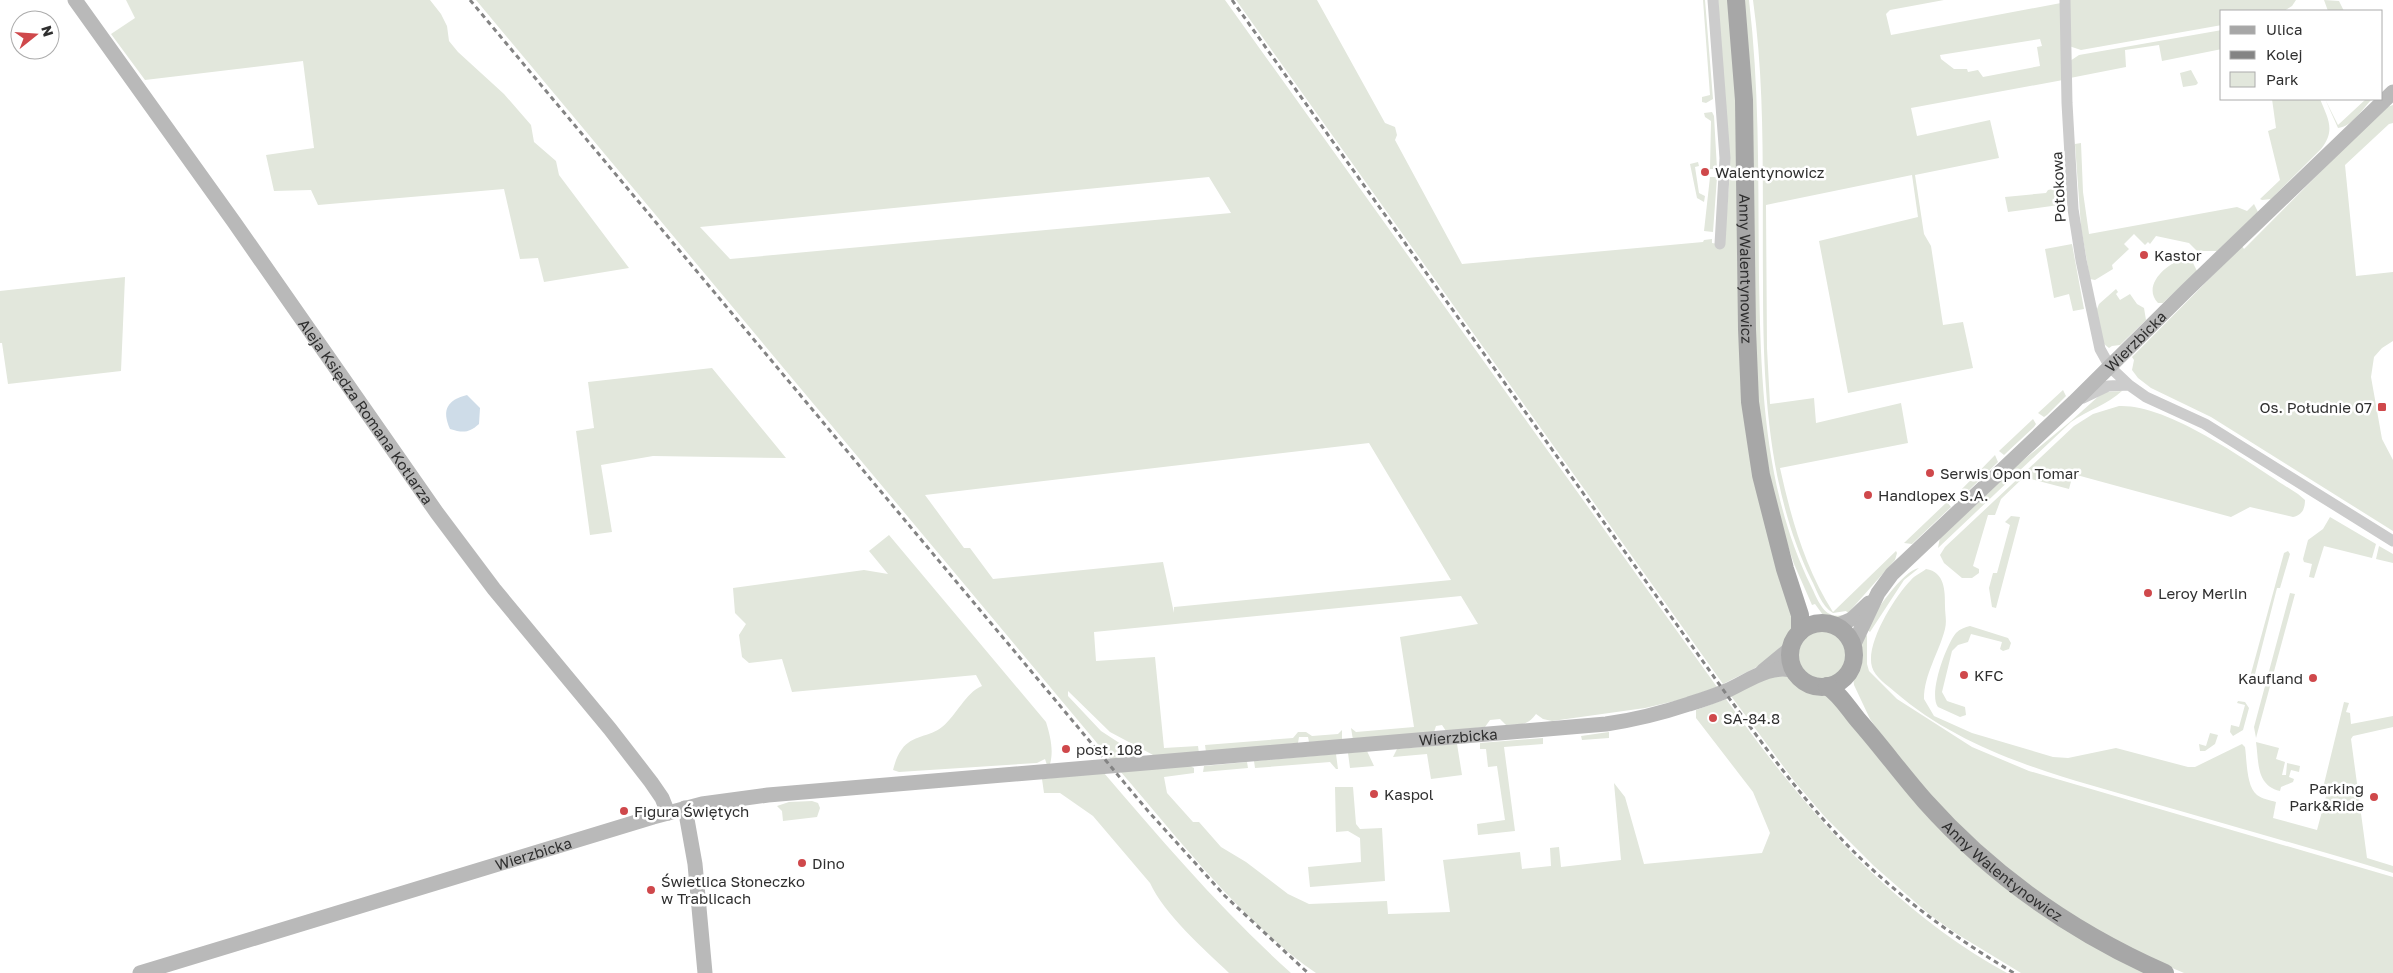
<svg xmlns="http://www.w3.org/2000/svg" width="2393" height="973" viewBox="0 0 2393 973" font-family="'Golos Text',sans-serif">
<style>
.green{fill:#e2e7dc;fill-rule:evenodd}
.water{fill:#cedce8}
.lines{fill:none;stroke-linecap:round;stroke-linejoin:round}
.street{stroke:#ccc;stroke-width:11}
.secondary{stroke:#b9b9b9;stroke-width:15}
.primary{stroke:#a7a7a7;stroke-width:18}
.rail{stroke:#848484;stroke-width:3;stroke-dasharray:5 4;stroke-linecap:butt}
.poi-dot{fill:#cf484b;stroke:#fff;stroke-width:2}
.labels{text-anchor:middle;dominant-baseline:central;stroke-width:5;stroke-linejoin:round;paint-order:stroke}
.poi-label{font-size:15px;fill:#2f2f2f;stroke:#fff;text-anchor:start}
.street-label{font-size:15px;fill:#2f2f2f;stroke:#fff}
</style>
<rect width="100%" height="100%" fill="#fff"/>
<path class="green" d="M126,0H430L441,14L447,26L449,41L458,52L504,94L531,125L534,142L556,161L559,175L629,268L544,282L538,258L520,259L504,189L318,205L311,190L274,191L266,155L314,148L303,61L145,80L111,34L135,18Z
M476,0H1225L1717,687L1683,699L1645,708L1552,721L1543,719L1536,714C1527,726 1521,724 1506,725L1500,719L1490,720L1485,727L1446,731L1442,725L1436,726L1434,732L1353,740L1351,728L1356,732L1414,727L1400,637L1478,624L1461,596L1094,632L1096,661L1155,657L1164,748L1198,746L1199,753L1155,756L1110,732L1068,691V696L1101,731L1141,757L1112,761ZM1209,177L1231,213L730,259L700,227ZM1369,443L1451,580L1174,607V613L1163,562L993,579L970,548H964L925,495Z
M1236,0H1317L1385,123L1395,127L1397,135L1395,140L1462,264L1703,242L1704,240L1712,239V243L1724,245L1730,172L1718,0H1729L1737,91L1740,293L1794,625L1785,643L1761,665L1723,684Z
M1703,0H1705L1713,99L1706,103L1702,102V97L1710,95Z
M1743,0H1749C1760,93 1758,186 1759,279C1761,384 1764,490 1811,586C1818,600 1824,620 1843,615L1838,618L1823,615L1815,604L1812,605L1794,564L1779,519L1773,494L1757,403Z
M1753,0H1944L1890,10L1886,14L1891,35L2061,3L2063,80L1911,108L1917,136L1990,120L1999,158L1915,175L1924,234L1931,246L1943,325L1963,322L1973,368L1848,393L1819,241L1918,217L1912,175L1766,205L1767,348L1770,404L1814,398L1816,423L1901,403L1908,443L1780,468C1791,518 1805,568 1833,612L1896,551L1897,553L1895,560L1848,613L1846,611L1833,613C1821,606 1817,590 1811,579C1767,488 1763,382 1763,283C1762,189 1766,93 1753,0ZM2040,39L2042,46L2037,47L2040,66L1983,77L1978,70L1968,72L1967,69H1954L1941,59L1940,55Z
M2068,0H2296L2292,6L2284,11H2222V25L2081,50L2069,46Z
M2324,0L2339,1L2344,11H2328Z
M2222,30V49L2162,61L2159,45L2125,50L2126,67L2070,78V61L2079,55Z
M2191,70L2198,83L2196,85L2183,87L2180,73Z
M2272,99H2320C2328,119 2336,130 2321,149L2271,199L2262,200L2260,199L2280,180L2268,131L2276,128Z
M2325,99L2338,125L2366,99H2372C2363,108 2352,127 2338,128Z
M2393,105V123L2389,124L2345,165L2356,276L2393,272V341L2382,348L2374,357L2371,377L2382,439L2393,460V531L2211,417L2151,388L2138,378L2132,370L2134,360L2132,357L2242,246L2244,249L2375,117L2387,107Z
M1712,112L1714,116L1717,169H1710L1711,121L1705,117L1704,113Z
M2081,143L2083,192L2089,234L2237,207L2247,211L2254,204L2258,212L2217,251H2197L2189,243L2156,236L2150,244L2148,242L2145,245L2134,234L2124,244L2129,249L2112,265L2113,269L2095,280L2090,279L2081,227L2075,144Z
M1698,162L1699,166L1695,167L1699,193L1705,196L1704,202L1697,198L1690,164Z
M1710,177H1717L1713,232L1704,231Z
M2062,181H2067L2066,204L2008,212L2005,197L2046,193L2048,190L2057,188Z
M2072,244L2084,309L2073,311L2069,294L2054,298L2045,249Z
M2185,259L2193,263L2197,271L2163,303H2158C2141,285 2168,262 2185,259Z
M125,277L121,371L8,384L2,343H0V291Z
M2116,289L2118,292L2116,294L2120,300L2130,294L2137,304L2144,308L2146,320L2120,345L2112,346L2109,348L2104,344L2095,314L2099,304Z
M712,368L786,458L653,456L601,465L612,532L590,535L576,431L594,428L588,382Z
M2063,390L2066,396L2047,415L2044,417L2038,413Z
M2122,391C2107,405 2088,410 2071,422L1938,548L1940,537L1993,485L2071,421L2101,394L2105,392Z
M2119,406C2171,404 2253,466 2298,494L2305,500C2305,509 2302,515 2293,517L2250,507L2231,517L2073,474L2069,489L2024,477L2001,499L1995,515H1988L1973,566L1979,569V573L1972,578H1962L1944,563L1940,555L1945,547L2074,426L2093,414Z
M2033,419L2036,424L2034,427L2004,455L1999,451Z
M1995,455L1998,462L1966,493L1959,492Z
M1947,502L1951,507L1912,544L1904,543Z
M2011,516L2020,517L1996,608L1992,607L1989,588L1993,573H1997L2010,525L2005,522Z
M2330,517L2376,544L2372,558L2324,546L2314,578L2309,577L2312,564L2304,562L2303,559L2308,540L2323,529Z
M889,535L1046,722C1050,735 1054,750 1050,764L1047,765L1045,759L1037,763L899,772L893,770C895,763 897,755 902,749C912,735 930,737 942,727C957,715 965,693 982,686L976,675L792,692L782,659L749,663L742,657L739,635L746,624L735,613L733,588L864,570L888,574L869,551Z
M2379,546L2393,554V563L2376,559Z
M2288,551L2290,554L2280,588H2277L2254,678L2250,677L2284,553Z
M1919,568L1904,580L1870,632L1865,628C1875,613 1902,571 1919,568Z
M1926,569C1945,572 1945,591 1945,606C1945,614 1947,621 1945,629C1939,653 1924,674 1924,699L1934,716L1972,733L2053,757L2068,758L2116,748L2188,767H2195L2242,744L2245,747C2247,760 2246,786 2257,795C2262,799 2270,800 2276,802L2273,818L2317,830L2328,789L2323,788L2344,702L2349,703L2346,712L2350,713L2351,724L2393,716V727L2353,736L2351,739L2367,858L2393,866V873C2312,848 2231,826 2149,802C2060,776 1967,754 1895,692C1887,685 1875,677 1872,667C1865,644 1895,596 1911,580C1915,575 1921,573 1926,569Z
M2290,593L2295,594L2256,738L2254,727Z
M1970,626L2008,638L2011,643L2009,649L2003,651L2000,649L2002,642L1971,634L1968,642L1958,645L1952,651L1942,692L1947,701L1965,707L1966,715L1960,717L1938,707C1928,694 1946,645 1956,633C1960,629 1965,627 1970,626Z
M1798 655a25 25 0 1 1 50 0a25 25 0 1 1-50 0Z
M1863,631L1867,636V664L1869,671L1897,699L1972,747L2029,771L2393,877V973H2184L2151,959L2069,915L2018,878L1942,810L1886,742L1870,719L1854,685L1853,677L1858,668L1859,657L1858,644Z
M1775,674L1791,676L1810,690L1827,693L1931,817L2148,973H2021L1957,934L1930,915L1874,866L1825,817L1795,782L1731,696Z
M1726,699C1803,807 1889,908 2007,973H1316C1242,922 1179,839 1120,771L1190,766L1194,768V773L1164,777L1167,793L1193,822H1199L1221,847L1246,862L1288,894L1309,904L1387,901L1388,914L1450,912L1443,860L1520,852L1522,869L1551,866L1550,848L1559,847L1561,867L1621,860L1614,783L1625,797L1644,864L1762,853L1770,833L1753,792L1696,718V710Z
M2238,701L2245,702L2249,708L2243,730L2233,736L2230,732L2231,725L2239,727L2245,705L2237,703Z
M1342,730V740L1309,742L1308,737H1299L1298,743L1206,752L1205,745L1293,738L1298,732H1306L1312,736L1338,734Z
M1609,732V738L1582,740L1581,736Z
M2210,733L2218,735L2215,744L2205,751H2200L2199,744L2206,746Z
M1543,738V744L1504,747L1515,831L1478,835L1477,824L1505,820L1497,766L1488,767L1486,749H1480V743Z
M2256,742L2279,748L2276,759L2285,762L2282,775H2286L2287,763L2300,766L2299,772L2291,770L2289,777L2294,779L2293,782L2281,787L2280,791C2256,785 2259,763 2256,742Z
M1457,744L1462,775L1431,779L1427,754L1393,757L1397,749Z
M1367,751L1374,766L1350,768L1348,753Z
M1336,754L1338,769H1336L1330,762L1255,768L1254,761Z
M1247,762L1248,768L1203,772L1204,766Z
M1104,773C1164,843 1223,912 1291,973H1229C1204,949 1164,914 1150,883L1093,816L1060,793H1044L1042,779Z
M1335,787H1353L1356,824L1360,829L1382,828L1385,881L1310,887L1308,867L1361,862L1360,838L1348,831L1336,832Z
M812,801L818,803L820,808L817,817L783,821L782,811L777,806L789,802Z"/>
<path class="water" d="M467,395L480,408L479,424C469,433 463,433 450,429C441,409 448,400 467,395Z"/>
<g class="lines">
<path class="street" d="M1713,0L1725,158L1720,244
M2065,0L2067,103L2073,209L2081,260L2100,349L2110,367L2129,385L2146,397L2205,424L2393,541
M2083,398L2108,386L2129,385"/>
<g class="secondary">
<path id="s1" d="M75,0L234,222L437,513L494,589L610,729L651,782L662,798L668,813"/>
<path d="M1836,626L1852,619L1869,603"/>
<path id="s2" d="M1853,646L1878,593L1892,574L2074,402L2187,290L2393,92"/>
<path d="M1763,671L1791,648"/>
<path d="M685,808L695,864L705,973"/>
<path id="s3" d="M140,973L653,817L702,804L768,795L1606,724C1634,720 1662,713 1689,704C1702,700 1714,696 1726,691C1747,682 1770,663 1795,671"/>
</g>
<g class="primary">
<path id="s4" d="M1736,0L1744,100L1747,329L1750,402L1761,475L1785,569L1800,615V632"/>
<circle cx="1822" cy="655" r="32"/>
<path id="s5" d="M1827,686C1840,694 1848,708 1858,720C1881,746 1902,775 1925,801C1992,876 2074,933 2165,973"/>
</g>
<path class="rail" d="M470,0L1148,811L1225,896L1308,973
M1232,0L1729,698C1762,743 1795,789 1833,830C1885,887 1948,934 2014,973"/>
</g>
<g class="poi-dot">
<circle cx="1705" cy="172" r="5"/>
<circle cx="2144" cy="255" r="5"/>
<rect x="2377" y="402" width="10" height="10" rx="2.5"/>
<circle cx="1930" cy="473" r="5"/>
<circle cx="1868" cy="495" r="5"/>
<circle cx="2148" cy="593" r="5"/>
<circle cx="1964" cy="675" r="5"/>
<circle cx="2313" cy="678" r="5"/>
<circle cx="1713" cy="718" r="5"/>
<circle cx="1066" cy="749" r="5"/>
<circle cx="1374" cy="794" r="5"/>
<circle cx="2374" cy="797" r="5"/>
<circle cx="624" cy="811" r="5"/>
<circle cx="802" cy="863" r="5"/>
<circle cx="651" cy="890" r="5"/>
</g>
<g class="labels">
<g class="poi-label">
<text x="1715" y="172">Walentynowicz</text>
<text x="2154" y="255">Kastor</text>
<text x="2372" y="407" text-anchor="end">Os. Południe 07</text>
<text x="1940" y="473">Serwis Opon Tomar</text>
<text x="1878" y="495">Handlopex S.A.</text>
<text x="2158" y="593">Leroy Merlin</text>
<text x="1974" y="675">KFC</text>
<text x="2303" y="678" text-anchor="end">Kaufland</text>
<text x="1723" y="718">SA-84.8</text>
<text x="1076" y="749">post. 108</text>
<text x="2364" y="788" text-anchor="end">Parking<tspan x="2364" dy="17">Park&amp;Ride</tspan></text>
<text x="1384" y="794">Kaspol</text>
<text x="634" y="811">Figura Świętych</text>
<text x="812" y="863">Dino</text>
<text x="661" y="881">Świetlica Słoneczko<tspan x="661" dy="17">w Trablicach</tspan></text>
</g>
<g class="street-label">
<text transform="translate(2058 187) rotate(-93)">Potokowa</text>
<text stroke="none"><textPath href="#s4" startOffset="269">Anny Walentynowicz</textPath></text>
<text stroke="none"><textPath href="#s2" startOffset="419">Wierzbicka</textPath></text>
<text stroke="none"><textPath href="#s1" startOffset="504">Aleja Księdza Romana Kotlarza</textPath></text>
<text stroke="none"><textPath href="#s3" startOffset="1346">Wierzbicka</textPath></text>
<text stroke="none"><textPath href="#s3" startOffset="411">Wierzbicka</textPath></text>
<text stroke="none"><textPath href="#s5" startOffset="256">Anny Walentynowicz</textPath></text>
</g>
</g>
<rect x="2220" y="10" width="162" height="90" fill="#ffffff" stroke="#acacac"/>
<rect x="2230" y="26" width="25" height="8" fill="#a7a7a7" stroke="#acacac"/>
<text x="2266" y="35" font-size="15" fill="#2f2f2f">Ulica</text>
<rect x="2230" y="51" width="25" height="8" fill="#848484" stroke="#acacac"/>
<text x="2266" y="60" font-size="15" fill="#2f2f2f">Kolej</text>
<rect x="2230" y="72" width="25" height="15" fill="#e2e7dc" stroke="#acacac"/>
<text x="2266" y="85" font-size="15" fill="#2f2f2f">Park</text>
<g transform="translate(35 35) rotate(73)"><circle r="24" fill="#ffffff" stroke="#acacac"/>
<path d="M0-4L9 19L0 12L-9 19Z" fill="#cf484b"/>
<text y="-8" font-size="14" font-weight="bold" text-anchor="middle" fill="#2f2f2f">N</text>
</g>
</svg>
